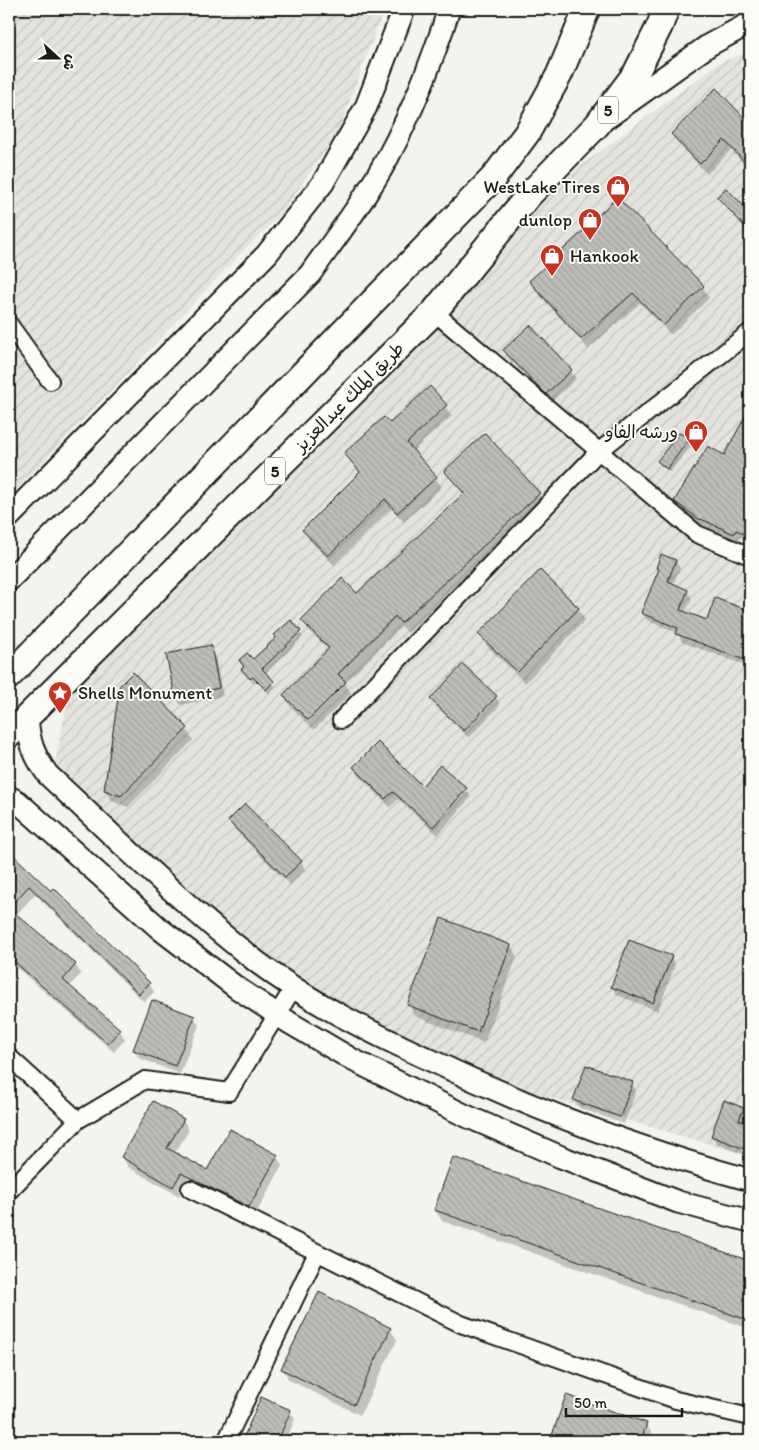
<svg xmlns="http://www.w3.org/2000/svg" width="759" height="1450" viewBox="0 0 759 1450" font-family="Itim,'Playpen Sans Arabic',sans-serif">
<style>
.industrial{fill:url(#industrial-furrows)}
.shadow{fill:#0003}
.building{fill:url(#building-back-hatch);stroke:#1c1c1c}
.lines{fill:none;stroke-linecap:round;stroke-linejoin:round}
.minor-casing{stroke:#1c1c1c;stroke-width:20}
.major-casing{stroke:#1c1c1c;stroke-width:25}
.highway-casing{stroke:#1c1c1c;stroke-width:29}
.minor{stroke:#fdfcf7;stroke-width:16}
.major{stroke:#fdfcf7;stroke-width:21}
.highway{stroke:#fdfcf7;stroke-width:25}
.labels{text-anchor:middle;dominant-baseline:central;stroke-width:4;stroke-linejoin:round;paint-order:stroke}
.shield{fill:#fdfcf7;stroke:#605f5e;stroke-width:1}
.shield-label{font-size:16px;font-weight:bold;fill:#1c1c1c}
.poi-label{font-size:18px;fill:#1c1c1c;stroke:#fdfcf7;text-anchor:end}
.street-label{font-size:18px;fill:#1c1c1c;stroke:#fdfcf7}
</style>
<defs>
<pattern id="industrial-furrows" width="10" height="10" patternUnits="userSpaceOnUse" patternTransform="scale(1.25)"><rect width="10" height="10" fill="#e4e3de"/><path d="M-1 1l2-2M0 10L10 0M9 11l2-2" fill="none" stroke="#c3c2be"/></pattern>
<pattern id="building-back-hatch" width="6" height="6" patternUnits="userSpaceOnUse" patternTransform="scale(1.25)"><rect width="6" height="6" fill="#bebdba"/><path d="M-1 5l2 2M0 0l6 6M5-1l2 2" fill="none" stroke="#a3a29f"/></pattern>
</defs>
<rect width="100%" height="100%" fill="#f4f3ee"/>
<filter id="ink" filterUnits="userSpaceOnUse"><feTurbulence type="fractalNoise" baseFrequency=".02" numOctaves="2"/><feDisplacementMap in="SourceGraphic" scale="10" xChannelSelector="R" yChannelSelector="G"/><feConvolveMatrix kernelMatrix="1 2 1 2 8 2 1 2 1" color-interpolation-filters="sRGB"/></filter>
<g filter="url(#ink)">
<path class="industrial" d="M9,9H384L338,132L282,213L241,253L9,498Z
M750,51V1156L463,1072L277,979L132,869L51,783L73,674L364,371L575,170L719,63Z"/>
<path class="shadow" d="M716,89L750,126V171L731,150L707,174L679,145L672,134Z
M726,190L750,214V233L718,198Z
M531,281L703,287L709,298L671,335L640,303L588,349L537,292Z
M504,351L571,371L576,379L552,401L509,359Z
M430,388L452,416L413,451L442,487L404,522L391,508L334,565L309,540L304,530L360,473L345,453L389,425Z
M750,411V541L740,537L738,541L705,527L679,508L675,501L725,457Z
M485,435L539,494L545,505L408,633L402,626L345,683L351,693L314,730L290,706L284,695L329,650L309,631L303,620L357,595L464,495L446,471Z
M689,439L692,444L670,472L661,466L659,461Z
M675,561L680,568L673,585L687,591L692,599L685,613L708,621L743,609L745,606L750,608V667L682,642L678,633L647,620L642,612L660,571L658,568Z
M540,571L578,609L585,620L525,683L486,645L480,634Z
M291,621L303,637L265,674L276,687L269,694L257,681L254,683L246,674L253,661L277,639Z
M210,646L215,655L223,696L181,705L176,697L168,655Z
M496,697L500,705L469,738L437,707L432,699Z
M186,729L193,740L128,807L112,801L105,790Z
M440,766L466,789L471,797L438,835L398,799L390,807L359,776L355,768L422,787Z
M230,821L301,861L305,870L290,885L234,829Z
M9,853L149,983L154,992L144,1002L35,894L16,915L75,964L81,974L69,987L119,1030L125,1039L114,1052L9,961Z
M511,946L517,957L484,1043L415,1016L409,1005Z
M671,957L675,965L658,1011L617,995L612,987Z
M194,1017L199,1025L180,1074L139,1058L134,1050Z
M632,1083L636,1091L624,1124L579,1108L574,1100Z
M743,1109L748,1117L745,1124L750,1126V1157L717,1144L712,1136Z
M183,1120L189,1130L175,1153L207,1172L277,1156L282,1166L255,1216L187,1182L179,1196L128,1167L123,1157Z
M454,1158L750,1262V1329L442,1221L435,1210Z
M390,1329L397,1340L360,1415L289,1380L283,1369Z
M567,1397L646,1424L653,1435L651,1441H552Z
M262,1399L290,1411L295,1419L286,1441H243Z
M703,1436L717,1441H701Z"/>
<path class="building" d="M716,88L750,124V168L724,140L700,164L671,134Z
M726,188L750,212V232L717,197Z
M617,197L704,286L664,325L633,293L581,339L529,281L578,236Z
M530,325L572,370L546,394L503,350Z
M430,386L447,405L407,443L437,477L397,513L385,499L328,556L302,530L360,472L344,453L384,417L390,423Z
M750,408V537L736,530L734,534L701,519L700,520L674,501L708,446L724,455Z
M485,433L540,493L401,623L395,616L338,674L346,682L308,720L283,695L329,648L301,620L342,578L357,593L464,493L444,471Z
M679,433L690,438L667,469L657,461Z
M661,554L676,560L668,581L688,590L680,610L707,620L715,598L750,611V662L676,634L678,628L641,613L659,569L656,568Z
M540,570L579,608L518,672L478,634Z
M291,620L301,631L262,669L274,681L266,690L253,677L250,679L241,669L244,667L239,660L247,653L253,659L276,638L274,635Z
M211,645L219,688L175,697L166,654Z
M463,664L497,696L464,731L430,699Z
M133,672L188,728L121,796L104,790L120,685Z
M378,742L422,786L440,765L467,788L433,827L393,792L385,799L353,767Z
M245,804L302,861L285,877L228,821Z
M9,851L51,891L54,888L150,983L139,994L29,886L9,908Z
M9,908L76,964L63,980L120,1029L108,1044L9,957Z
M441,918L511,945L478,1032L407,1005Z
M629,940L672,956L653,1003L611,987Z
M152,1000L195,1016L175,1066L133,1050Z
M586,1065L633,1082L620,1117L573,1100Z
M724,1100L744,1108L739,1120L750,1124V1151L711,1136Z
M153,1101L184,1119L167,1148L207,1170L230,1129L278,1155L249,1207L181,1173L173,1187L121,1157Z
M453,1157L750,1261V1321L434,1210Z
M319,1292L391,1328L354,1405L281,1369Z
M566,1395L647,1423L641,1441H550Z
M261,1397L291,1410L278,1441H242Z"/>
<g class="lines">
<g class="minor-casing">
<path id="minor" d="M434,312L697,534L750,556
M9,324L50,381
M341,720L598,452L750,332
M9,1057L78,1120L145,1080L229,1092L294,987
M190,1189L461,1324L676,1400L750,1417
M9,1191L78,1120
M226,1441L317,1253"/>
</g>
<g class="major-casing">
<path id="major" d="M608,117L709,45L750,23
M9,517L267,254L323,183L366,107L404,9
M9,580L310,274C337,236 366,198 388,157C413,110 433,59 449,9
M27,717C29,742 33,754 48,775C116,838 183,905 257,962C308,1001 368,1031 426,1058C530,1108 638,1149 750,1180
M9,797L18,802L160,929L237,988L290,1023L353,1060L464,1115L561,1157L678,1202L750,1221"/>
</g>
<g class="highway-casing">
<path id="highway" d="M9,676L494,177L527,133L559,75L587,9
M9,735L434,312L528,196L597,125L636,73L660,25L666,9"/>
</g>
<use href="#minor" class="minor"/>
<use href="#major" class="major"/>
<use href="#highway" class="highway"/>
</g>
</g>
<defs>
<g id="shop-pin" transform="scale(1.25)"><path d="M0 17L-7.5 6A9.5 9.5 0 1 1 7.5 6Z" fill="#c8321e" stroke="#fdfcf7"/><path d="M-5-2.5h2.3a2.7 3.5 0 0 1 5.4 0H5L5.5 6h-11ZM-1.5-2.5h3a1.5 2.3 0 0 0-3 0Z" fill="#fff"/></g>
<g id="sight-pin" transform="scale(1.25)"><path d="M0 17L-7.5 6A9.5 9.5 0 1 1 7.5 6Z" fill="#c8321e" stroke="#fdfcf7"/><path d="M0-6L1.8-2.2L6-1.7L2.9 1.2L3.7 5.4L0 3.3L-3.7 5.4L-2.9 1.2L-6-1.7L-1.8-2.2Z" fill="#fff"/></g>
</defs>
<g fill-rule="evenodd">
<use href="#shop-pin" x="618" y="187"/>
<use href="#shop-pin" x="590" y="220"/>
<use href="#shop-pin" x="552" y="256"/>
<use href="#shop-pin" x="696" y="432"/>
<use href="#sight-pin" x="60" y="693"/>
</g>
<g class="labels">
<g class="shield">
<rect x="598" y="96.5" width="20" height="27" rx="4"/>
<rect x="265" y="457.5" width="20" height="27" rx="4"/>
</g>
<g class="shield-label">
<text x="608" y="110">5</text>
<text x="275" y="471">5</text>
</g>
<g class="poi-label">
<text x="600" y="187">WestLake Tires</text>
<text x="572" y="220">dunlop</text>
<text x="570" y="256" text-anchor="start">Hankook</text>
<text x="678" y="432">ورشه الفاو</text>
<text x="78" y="693" text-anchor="start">Shells Monument</text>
</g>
<g class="street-label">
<text transform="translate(349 397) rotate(-45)">طريق الملك عبدالعزيز</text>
</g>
</g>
<rect width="759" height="1450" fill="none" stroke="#fdfcf7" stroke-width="30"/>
<rect x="15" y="15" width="729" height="1420" fill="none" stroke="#1c1c1c" stroke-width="2" filter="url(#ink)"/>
<g transform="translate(58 58) rotate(111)" stroke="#fdfcf7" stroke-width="4" paint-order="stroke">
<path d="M0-4L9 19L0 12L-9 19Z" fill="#1c1c1c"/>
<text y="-8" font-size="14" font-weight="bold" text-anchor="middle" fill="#1c1c1c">ش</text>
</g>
<path d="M566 1408v8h116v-8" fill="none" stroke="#1c1c1c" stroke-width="2.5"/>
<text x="574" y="1408" font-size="15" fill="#1c1c1c" stroke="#fdfcf7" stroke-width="4" paint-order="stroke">50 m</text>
</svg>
